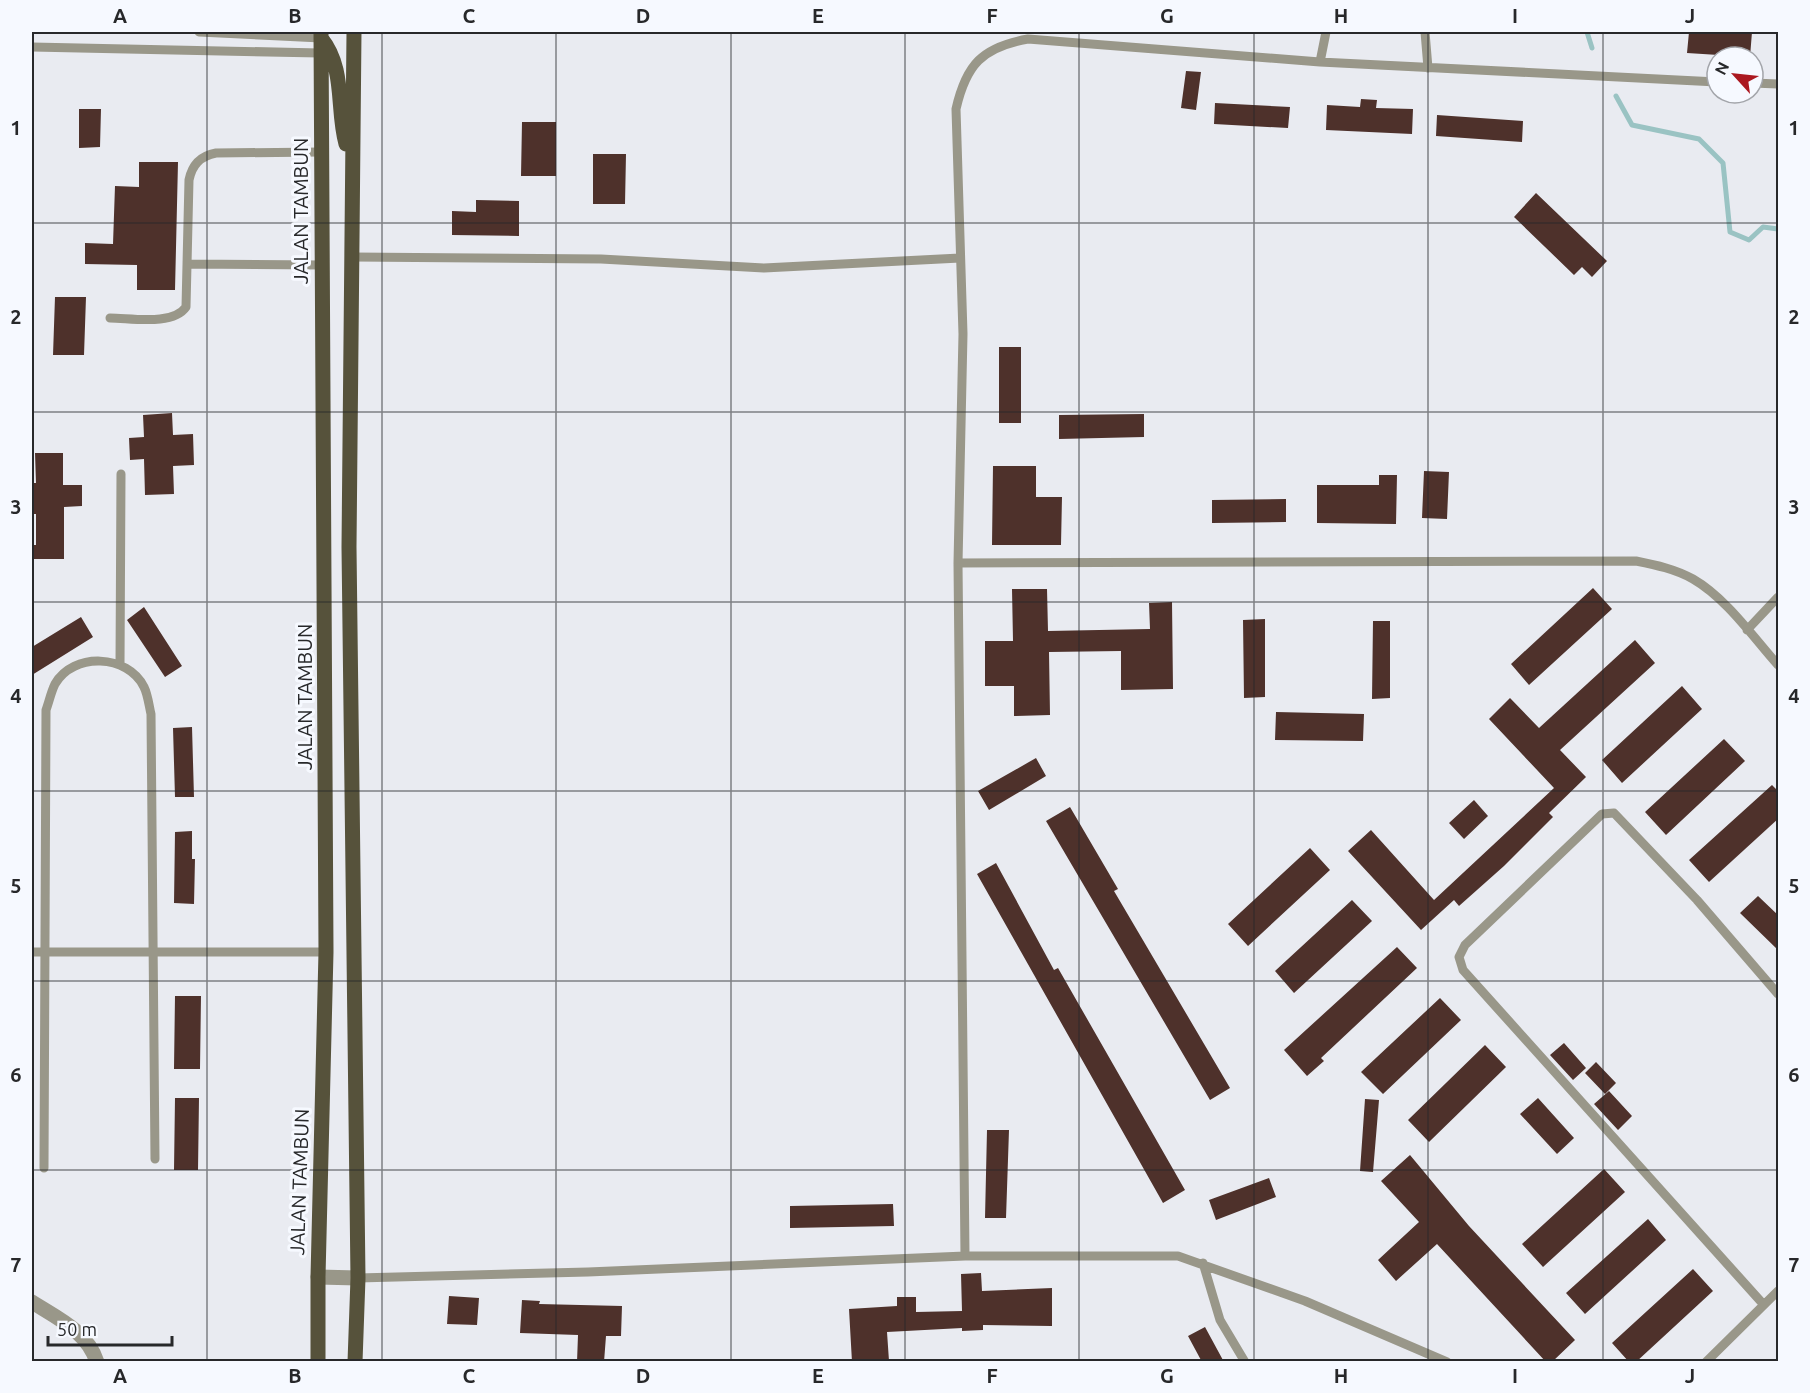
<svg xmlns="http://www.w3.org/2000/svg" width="1810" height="1393" font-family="Ubuntu,sans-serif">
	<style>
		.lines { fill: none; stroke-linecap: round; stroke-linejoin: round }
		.stream { stroke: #9ac3c3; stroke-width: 5 }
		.building { fill: #4e312b }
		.lane { stroke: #999789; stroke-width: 9 }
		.street { stroke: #999789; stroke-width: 15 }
		.primary { stroke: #56523b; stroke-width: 15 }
		.grid { fill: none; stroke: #27282a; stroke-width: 1.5; stroke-opacity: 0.55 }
		.labels { text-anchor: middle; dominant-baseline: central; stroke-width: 6; stroke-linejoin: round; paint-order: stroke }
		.street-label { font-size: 20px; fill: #27282a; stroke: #f6f9ff }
		.neatline { fill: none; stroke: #27282a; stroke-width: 2 }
		.grid-label { font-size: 20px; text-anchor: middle; font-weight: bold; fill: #27282a }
	</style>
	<rect width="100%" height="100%" fill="#e9ebf1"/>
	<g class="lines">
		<path class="stream" d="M1587,32L1592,48
			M1616,96L1632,125L1699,139L1723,163L1730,232L1749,240L1763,227L1778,229"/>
	</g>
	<path class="building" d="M1689,32H1752L1750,57L1687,53Z
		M1186,71L1201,72L1196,110L1181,108Z
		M1361,99L1377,100L1376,108L1413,109L1412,134L1326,130L1327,105L1360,107Z
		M1215,103L1290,107L1288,128L1214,124Z
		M79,109H101L100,147L79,148Z
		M1437,115L1523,121L1522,142L1436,136Z
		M522,122H556V176H521Z
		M593,154H626L625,204H593Z
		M139,162H178L175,290H137V265L85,264V243L113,244L115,186L139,187Z
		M1536,193L1607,261L1592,277L1582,267L1574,275L1514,217Z
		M476,200L519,201V236L452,235V211L476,212Z
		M55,297H86L84,355H53Z
		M999,347H1021V423H999Z
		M172,413L173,435L193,434L194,465L173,466L174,494L145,495L144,459L130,460L129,438L144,437L143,415Z
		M1144,414V437L1059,439V415Z
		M35,453H63V485H82V506L64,507V559H32V545H36V514H32V483H36Z
		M993,466H1036V497H1062L1061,545H992Z
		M1424,471L1449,472L1447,519L1422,518Z
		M1379,475H1397L1396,524L1317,523V485H1379Z
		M1286,499V522L1212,523V500Z
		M1593,588L1612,609L1529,685L1511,664Z
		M1012,589H1047L1048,631L1150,629L1149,603L1172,602L1173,689L1121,690V651L1049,652L1050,715L1014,716V686H985V641H1013Z
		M144,607L182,666L165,677L127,620Z
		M81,617L93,637L32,675V647Z
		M1265,619V697L1244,698L1243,620Z
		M1373,621H1390V698L1372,699Z
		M1635,640L1655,663L1560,750L1586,777L1549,813L1553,817L1504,866L1459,906L1454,900L1421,930L1348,851L1371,830L1434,900L1554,788L1489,719L1510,698L1539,728Z
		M1682,686L1702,709L1622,783L1602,760Z
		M1276,712L1364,714L1363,741L1275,740Z
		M192,727L194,797H175L173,728Z
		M1724,739L1745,761L1666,835L1645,812Z
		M1036,758L1046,776L989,810L978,791Z
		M1772,785L1779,792V818L1709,882L1689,860Z
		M1474,800L1488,816L1464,839L1449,823Z
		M1070,807L1118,889L1114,891L1230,1088L1210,1100L1046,821Z
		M192,831V859H195L194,904L174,903L175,832Z
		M1310,848L1330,870L1248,946L1228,924Z
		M996,863L1054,970L1058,968L1185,1190L1163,1203L977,874Z
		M1758,896L1779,916V951L1740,913Z
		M1352,900L1372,921L1294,993L1275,971Z
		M1397,947L1417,968L1321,1058L1324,1061L1307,1076L1284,1050Z
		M175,996H201L200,1069H174Z
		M1440,998L1461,1020L1383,1094L1361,1072Z
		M1564,1043L1586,1068L1573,1080L1550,1055Z
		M1485,1045L1506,1067L1429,1142L1408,1120Z
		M1596,1062L1616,1083L1605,1094L1585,1073Z
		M1609,1091L1632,1116L1618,1130L1594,1104Z
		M175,1098H199L198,1170H174Z
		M1538,1098L1574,1138L1557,1154L1520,1114Z
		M1365,1099L1379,1100L1373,1172L1360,1171Z
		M987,1130H1009L1006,1218H985Z
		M1410,1155L1469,1226L1575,1340L1552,1362H1546L1437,1244L1396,1281L1378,1260L1419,1222L1381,1181Z
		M1604,1169L1625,1192L1543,1267L1522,1244Z
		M1269,1178L1276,1197L1216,1220L1209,1200Z
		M893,1204L894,1226L790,1228V1206Z
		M1648,1219L1666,1240L1585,1314L1566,1293Z
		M1693,1269L1713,1291L1636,1362H1629L1612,1343Z
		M981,1273L982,1291L1052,1288V1326L983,1325V1330L962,1331V1328L887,1332L889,1361L852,1362L849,1309L897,1306V1297H916V1312L962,1311L961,1274Z
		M449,1296L479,1298L477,1325L447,1324Z
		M522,1300L540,1301L539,1304L622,1306L621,1336H606L604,1362H577L578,1335L520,1333Z
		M1205,1327L1224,1362H1202L1188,1336Z"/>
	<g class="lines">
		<path class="lane" d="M199,32L321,38
			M1425,32L1428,68
			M32,47L320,53
			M1320,62L1326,32
			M1753,83L1778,84
			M353,257L601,259L764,268L960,258
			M187,264L322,265
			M110,318C131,318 173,326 186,307L189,180C192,165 200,156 216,153L321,152
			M958,563L1636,561C1656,565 1675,569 1693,579C1726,598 1753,637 1778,665
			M1747,630L1778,597
			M120,665L121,474
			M32,952H326
			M44,1168L46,710C49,702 51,692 55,684C73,652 128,654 144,687C148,695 149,706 151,714L155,1159
			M965,1256L958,563L963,334L956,109C966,65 982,47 1028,39L1320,62L1717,82
			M1203,1263L1220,1320L1245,1362
			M358,1278L588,1272L965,1256H1178L1305,1301L1447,1362
			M1764,1305L1463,970L1459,957L1465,945L1602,814L1614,813L1697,900L1778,994
			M1706,1362L1778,1291"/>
		<path class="street" d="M318,1277L358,1278
			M32,1302C57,1318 87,1331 97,1362"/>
		<path class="primary" d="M354,32L349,547L358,1278L355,1362
			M321,38C346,69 336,108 346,144
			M318,1362V1277L326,952L321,32"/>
	</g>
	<path class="grid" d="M207,32V1362M382,32V1362M556,32V1362M731,32V1362M905,32V1362M1079,32V1362M1254,32V1362M1428,32V1362M1603,32V1362M32,223H1778M32,412H1778M32,602H1778M32,791H1778M32,981H1778M32,1170H1778"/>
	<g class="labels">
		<g class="street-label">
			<text transform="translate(300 211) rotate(-90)">JALAN TAMBUN</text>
			<text transform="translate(304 697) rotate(-90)">JALAN TAMBUN</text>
			<text transform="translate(299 1182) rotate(-88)">JALAN TAMBUN</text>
		</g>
	</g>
	<rect width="1810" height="1393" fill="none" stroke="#f6f9ff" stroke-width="66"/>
	<g transform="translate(1735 75) rotate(297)"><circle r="28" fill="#f6f9ff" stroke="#a3a5aa" stroke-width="1.5"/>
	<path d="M0-4.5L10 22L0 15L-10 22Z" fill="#ab1820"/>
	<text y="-9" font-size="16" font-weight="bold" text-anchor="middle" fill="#27282a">N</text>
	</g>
	<path d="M48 1336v9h124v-9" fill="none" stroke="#27282a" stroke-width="3"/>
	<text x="57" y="1336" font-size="18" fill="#27282a" stroke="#f6f9ff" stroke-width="4.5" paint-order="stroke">50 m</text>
	<rect x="33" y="33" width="1744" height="1327" class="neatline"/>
	<g class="grid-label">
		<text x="120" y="23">A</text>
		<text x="295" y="23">B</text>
		<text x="469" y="23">C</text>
		<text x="643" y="23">D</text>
		<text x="818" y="23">E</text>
		<text x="992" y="23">F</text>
		<text x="1167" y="23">G</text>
		<text x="1341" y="23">H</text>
		<text x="1515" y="23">I</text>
		<text x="1690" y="23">J</text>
		<text x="16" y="135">1</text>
		<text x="1794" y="135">1</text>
		<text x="16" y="324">2</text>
		<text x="1794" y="324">2</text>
		<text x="16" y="514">3</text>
		<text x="1794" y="514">3</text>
		<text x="16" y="703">4</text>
		<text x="1794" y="703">4</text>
		<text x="16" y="893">5</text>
		<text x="1794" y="893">5</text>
		<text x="16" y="1082">6</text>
		<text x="1794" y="1082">6</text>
		<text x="16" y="1272">7</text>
		<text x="1794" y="1272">7</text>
		<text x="120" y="1383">A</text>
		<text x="295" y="1383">B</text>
		<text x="469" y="1383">C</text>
		<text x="643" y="1383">D</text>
		<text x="818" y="1383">E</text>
		<text x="992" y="1383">F</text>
		<text x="1167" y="1383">G</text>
		<text x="1341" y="1383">H</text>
		<text x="1515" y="1383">I</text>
		<text x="1690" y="1383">J</text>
	</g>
</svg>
